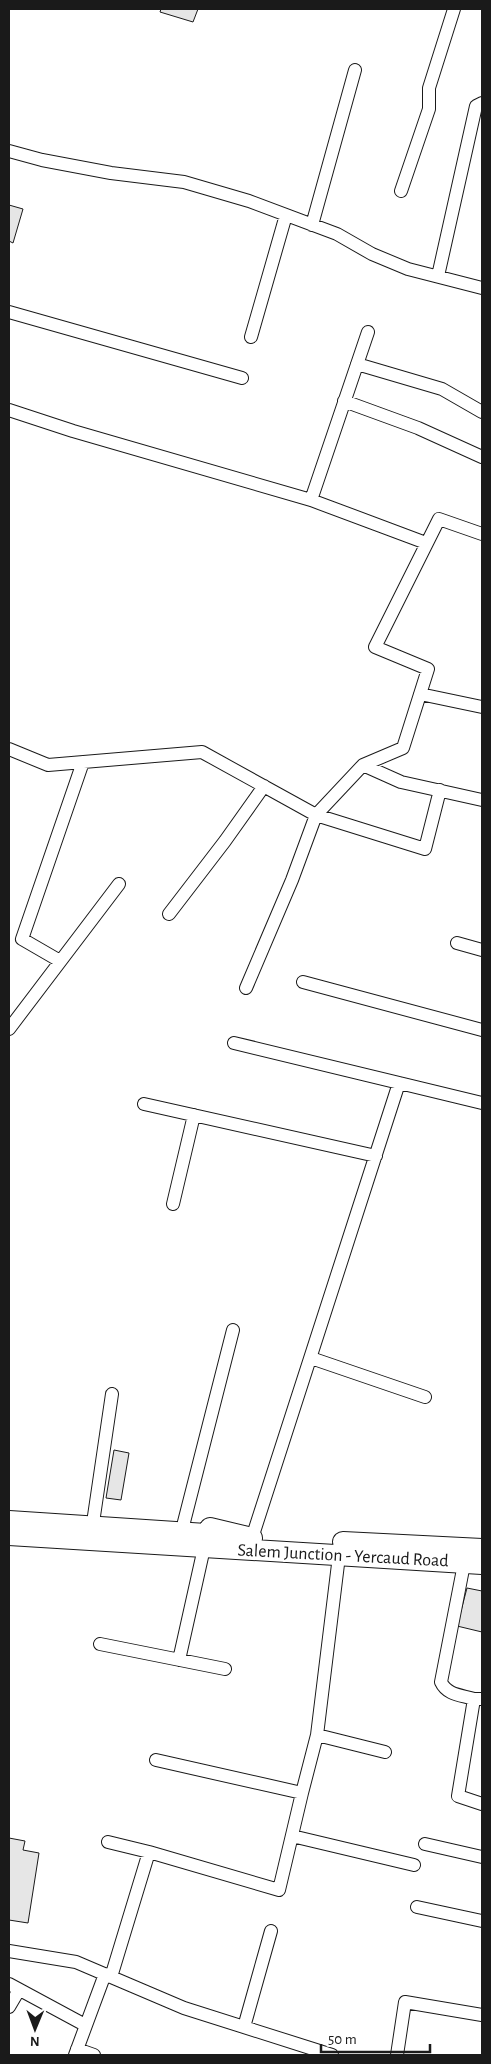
<svg xmlns="http://www.w3.org/2000/svg" width="491" height="2064" font-family="'Alegreya Sans',sans-serif">
	<style>
		.building { fill: #e6e6e6; stroke: #1a1a1a }
		.lines { fill: none; stroke-linecap: round; stroke-linejoin: round }
		.street-casing { stroke: #1a1a1a; stroke-width: 14 }
		.primary-casing { stroke: #1a1a1a; stroke-width: 22 }
		.street { stroke: #fff; stroke-width: 12 }
		.primary { stroke: #fff; stroke-width: 20 }
		.labels { text-anchor: middle; dominant-baseline: central; stroke-width: 4; stroke-linejoin: round; paint-order: stroke }
		.street-label { font-size: 18px; fill: #1a1a1a; stroke: #fff }
	</style>
	<rect width="100%" height="100%" fill="#fff"/>
	<path class="building" d="M161,9H198L193,22L160,12Z
		M9,205L23,209L13,243L9,241Z
		M114,1450L129,1453L121,1500L106,1498Z
		M467,1588L482,1591V1632L457,1626Z
		M9,1838L25,1841L23,1850L39,1853L28,1923L9,1920Z"/>
	<g class="lines">
		<defs>
			<path id="street" d="M9,151L42,160L111,173L184,182L249,201L337,234L372,254L408,269L482,288
				M401,191L429,109V88L454,9
				M312,225L355,70
				M438,276L476,106L482,103
				M9,312L242,378
				M251,337L286,215
				M357,364L442,389L482,412
				M344,401L418,428L482,457
				M9,410L73,431L311,500L426,543
				M311,500L368,332
				M420,694L482,707
				M9,749L48,765L202,752L316,815L363,765L403,748L428,669L375,647L439,519L482,534
				M363,765L401,782L482,800
				M169,914L225,841L264,786
				M457,943L482,950
				M60,961L22,939L83,762
				M303,982L482,1030
				M246,988L292,880L316,815L425,849L440,790
				M9,1029L119,884
				M234,1043L482,1103
				M144,1104L376,1156
				M173,1204L194,1115
				M311,1358L425,1397
				M94,1516L112,1394
				M184,1522L233,1330
				M252,1538L399,1083
				M464,1564L441,1682C447,1695 461,1695 474,1699
				M100,1644L225,1669
				M179,1660L204,1548
				M482,1699H474L458,1796L482,1804
				M317,1735L385,1752
				M156,1760L302,1793L317,1735L339,1556
				M292,1836L414,1865
				M108,1842L149,1852L279,1890L302,1793
				M425,1844L482,1857
				M417,1907L482,1921
				M9,1951L76,1962L184,2008L332,2055
				M111,1977L149,1852
				M9,1984L85,2025
				M9,2007L19,1990
				M244,2027L271,1931
				M77,2049L94,2055
				M75,2055L105,1974
				M397,2055L405,2002L482,2015"/>
			<path id="primary" d="M9,1521L221,1535
				M210,1528L252,1538
				M9,1535L482,1564
				M343,1542L482,1549"/>
		</defs>
		<use href="#street" class="street-casing"/>
		<use href="#primary" class="primary-casing"/>
		<use href="#street" class="street"/>
		<use href="#primary" class="primary"/>
	</g>
	<g class="labels">
		<g class="street-label">
			<text transform="translate(343 1556) rotate(3)">Salem Junction - Yercaud Road</text>
		</g>
	</g>
	<rect width="491" height="2064" fill="none" stroke="#1a1a1a" stroke-width="20"/>
	<g transform="translate(35 2029) rotate(181)" stroke="#ffffff" stroke-width="4" paint-order="stroke">
	<path d="M0-4L9 19L0 12L-9 19Z" fill="#1a1a1a"/>
	<text y="-8" font-size="14" font-weight="bold" text-anchor="middle" fill="#1a1a1a">N</text>
	</g>
	<path d="M321 2044v8h109v-8" fill="none" stroke="#1a1a1a" stroke-width="2.5"/>
	<text x="328" y="2044" font-size="15" fill="#1a1a1a" stroke="#ffffff" stroke-width="4" paint-order="stroke">50 m</text>
</svg>
